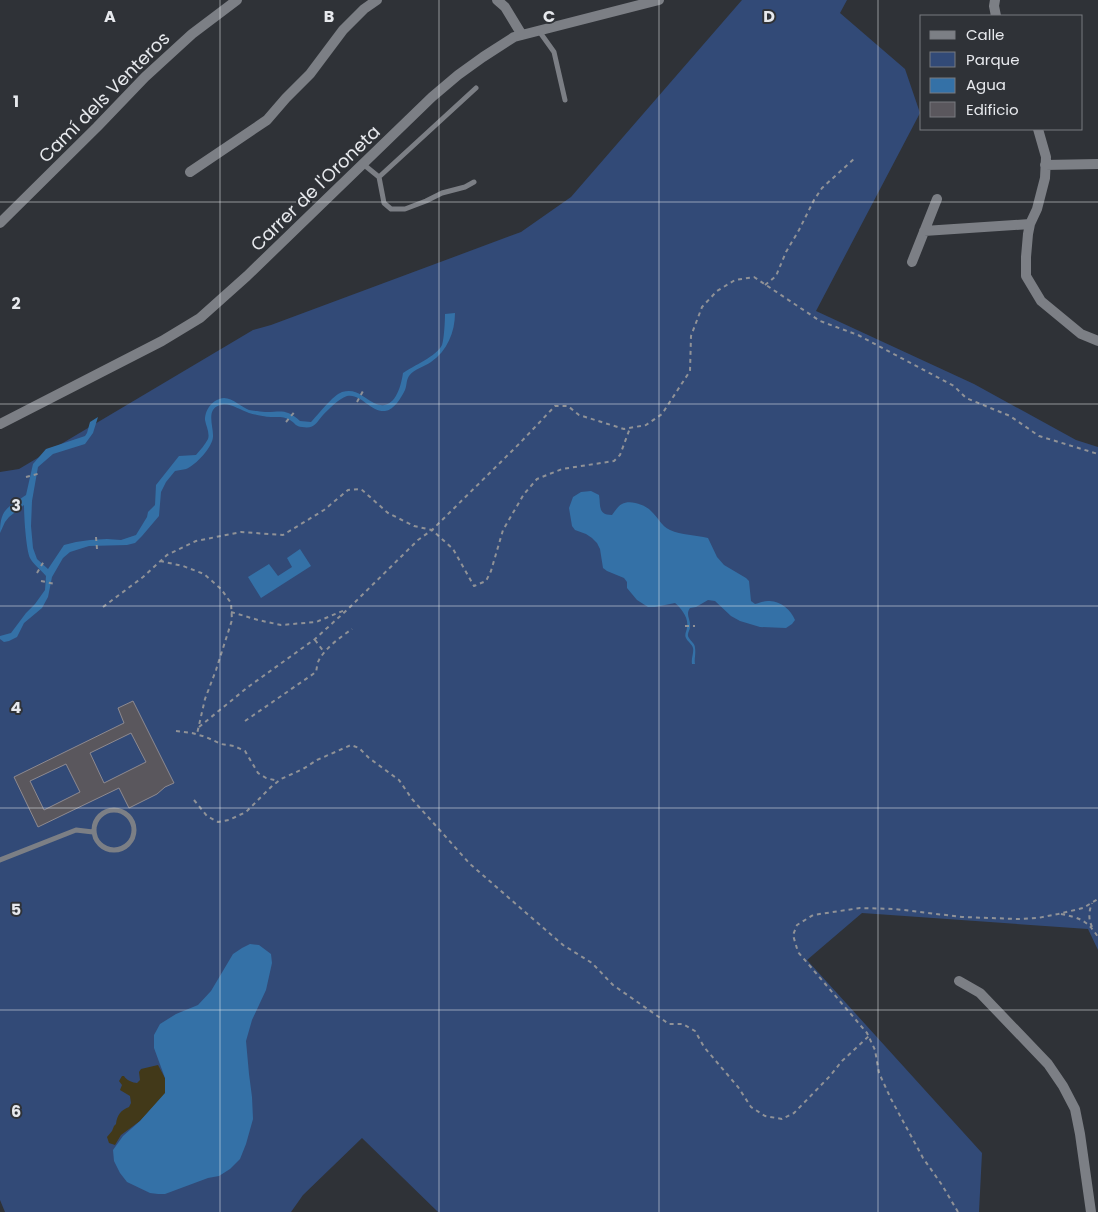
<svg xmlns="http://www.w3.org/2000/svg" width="1098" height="1212" font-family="Poppins,sans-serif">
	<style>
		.green { fill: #324a77 }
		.sand { fill: #423919 }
		.water { fill: #3471a7 }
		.building { fill: #5a575d; stroke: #8e8a90; fill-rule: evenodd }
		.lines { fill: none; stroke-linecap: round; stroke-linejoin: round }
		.path { stroke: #909297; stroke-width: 2; stroke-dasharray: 4 4; stroke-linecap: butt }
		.lane { stroke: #7c7f85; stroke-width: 5 }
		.street { stroke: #7c7f85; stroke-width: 10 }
		.grid { fill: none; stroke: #e7e9ed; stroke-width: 1; stroke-opacity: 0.55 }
		.labels { text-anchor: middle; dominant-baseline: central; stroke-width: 4; stroke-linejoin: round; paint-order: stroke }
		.street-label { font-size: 18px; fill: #e7e9ed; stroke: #2f3237 }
		.grid-label { font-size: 16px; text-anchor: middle; font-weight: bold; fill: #e7e9ed; stroke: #2f3237; stroke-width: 4; stroke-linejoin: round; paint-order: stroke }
	</style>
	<rect width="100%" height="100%" fill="#2f3237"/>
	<path class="green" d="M742,0H847L840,13L905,69L920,113L816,311L974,384L1076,440L1098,447V950L1088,929L862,913L807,960L982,1153L979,1212H438L362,1138L303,1195L291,1212H5L0,1200V472L19,469L253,330L271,325L521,232L571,197Z"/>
	<path class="sand" d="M158,1065L165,1078V1094L140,1121L121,1135L115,1145L109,1143L107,1137L112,1131L114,1126L116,1124C117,1115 121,1110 129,1107L131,1103L130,1096L120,1090L122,1085L119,1081L122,1076H124C126,1080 133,1083 137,1083L140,1080L139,1072L141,1069Z"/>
	<path class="water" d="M455,313C455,332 447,351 431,362C424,367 414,369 409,376C406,381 407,385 405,390C401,398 394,410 385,411C370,412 361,393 347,396C338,399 329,409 323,415C316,423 315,429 302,427C296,427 295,423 290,420C284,416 277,417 271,417C264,417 256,415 249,413C240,410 229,402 220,405C206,409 213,425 213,435C214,446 196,465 186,469C183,470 178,470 175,471L166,482L161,492L159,516L142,536L135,543L127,545L89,546L70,552L63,558L52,577L48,597L42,608L24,623L17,637L9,641L4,642L0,639V636L11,633L26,613L35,604L45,590L46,576C41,570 33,564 30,558C26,549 24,516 24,505L9,517L5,522L0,533C0,508 8,508 26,495L33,464L46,449L85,436L87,433L90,422L98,417L93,433L85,444L53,454L38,467L32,501L31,526L33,548L37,559L48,569L64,545L76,542L90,540L107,539L121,540L136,535L147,517L148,512L155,505L156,485L179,456L196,455C200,450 205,445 208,439C210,433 206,426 205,420C205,409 213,399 224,398C233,398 241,407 249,410C251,410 254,411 257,411C277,415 283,405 300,421L311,422C319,414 332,396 342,392C357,388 362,397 374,403C394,413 401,387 403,373C413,366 437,356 442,345C444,339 445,321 445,314Z
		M591,491L599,495C601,505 597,515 612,515C615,511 618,506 622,504C630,499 646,505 651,511C658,517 661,526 670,530C681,535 696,535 708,538L717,557L724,565L746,578L749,581L751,601L755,604C759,603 764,601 768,601C780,600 791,610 795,620L792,624L786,628L760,627L740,621L731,616L715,601L708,600L696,607L690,608C685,615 691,619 690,627C690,631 686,634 689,638C691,642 695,643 695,648C696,654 694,659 695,664H692C691,658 694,653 693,648C692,644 688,642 686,638C684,634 687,631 687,627C689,618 681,608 675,603L655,607H648L637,600L627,588V582L624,578L607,571L603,568L600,549L597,543L592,538L586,534L575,530L572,526L569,508L573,497L581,492Z
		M300,549L311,566L261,598L248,577L269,564L278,576L292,567L287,558Z
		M250,944L259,945L271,954L272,963L266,990L252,1020L246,1041L249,1074L252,1097L253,1119L246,1144L240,1159L230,1169L219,1176L208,1178L165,1194H158L150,1193L127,1182L120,1173L114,1161L113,1150L123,1136L140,1121L165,1093V1078L154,1048V1035L160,1024L176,1014L198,1005L211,991L233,954L242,948Z"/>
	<path class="building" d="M133,701L174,783L165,787L157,794L129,808L119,788L38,827L14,777L124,723L118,708ZM131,733L146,762L104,783L90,753ZM66,764L80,792L44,810L30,781Z"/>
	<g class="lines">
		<path class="path" d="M765,285L776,276L786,252L799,230L814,200L822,188L855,158
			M357,402L363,391
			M286,422L296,410
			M26,477L41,473
			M96,537L97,549
			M160,561L183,566L204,574L221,589L231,603L232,620L216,670L205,699L197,734
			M37,573L44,561
			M41,581L55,584
			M103,607L143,577L167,555L196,541L241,532L283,535L324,510L348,490L361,489L388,513L414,526L432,530L453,549L474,586L486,581L491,571L503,530L524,494L537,479L562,469L614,461L620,455L630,428
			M231,612L258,620L281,625L316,622L345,610
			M685,626H695
			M315,640L324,652
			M245,721L316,672C317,668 317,663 319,660C326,647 341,637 352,629
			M199,727L248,687L315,639L348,609L418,540L432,530L519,444L555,406H568L579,415L624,429L646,425L662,414L690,371L691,336L702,307L717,291L735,280L754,277L820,321L858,335L954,386L966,398L1010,416L1039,436L1098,454
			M176,731L192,733L206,737L221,744L234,746L245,751L258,773L266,778L278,781
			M194,800L207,816L218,822L229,820L246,812L271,787L281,779L303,769L317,760L351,745L359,748L369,758L399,780L412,799L470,864L563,945L592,963L613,985L669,1024H683L695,1031L704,1047L738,1087L751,1107L765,1116L782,1119L794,1113L830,1076L842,1061L869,1036
			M1061,914C1080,918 1087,920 1098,937
			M1092,927C1088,918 1089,911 1092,903
			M958,1212L942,1185L923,1158L891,1099L879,1073L875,1050L867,1033L798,952L793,935L797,925L813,915L860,908L895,909L962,917L1018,919L1038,918L1058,914L1083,908L1098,899"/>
		<path class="lane" d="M539,31L554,52L565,100
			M363,164L379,177L384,203L391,209H405L426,201L442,193L465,187L474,182
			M379,177L476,88
			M94 830a20 20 0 1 1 40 0a20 20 0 1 1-40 0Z
			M0,860L76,830L93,832"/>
		<path class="street" d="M497,0L505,7L522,35
			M995,0L994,6L996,16
			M1038,129L1046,157L1045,178L1037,209L1030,224L1028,234L1026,257V276L1041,301L1081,334L1098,341
			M1045,165L1098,164
			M190,172L267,120L286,98L310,74L343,30L364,9L377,0
			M0,223L97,127L145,77L192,34L237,0
			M924,231L1030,224
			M912,262L937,199
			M0,424L162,341L200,318L247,276L432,97L458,75L483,57L514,37L659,0
			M959,981L980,993L1048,1064L1063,1086L1075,1109L1080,1134L1091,1212"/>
	</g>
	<path class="grid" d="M220,0V1212M439,0V1212M659,0V1212M878,0V1212M0,202H1098M0,404H1098M0,606H1098M0,808H1098M0,1010H1098"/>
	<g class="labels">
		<g class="street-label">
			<text transform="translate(104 97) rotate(-45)">Camí dels Venteros</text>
			<text transform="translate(315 188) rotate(-44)">Carrer de l'Oroneta</text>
		</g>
	</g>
	<g class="grid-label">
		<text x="110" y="22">A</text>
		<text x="329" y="22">B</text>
		<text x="549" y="22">C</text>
		<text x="769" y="22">D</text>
		<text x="16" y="107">1</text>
		<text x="16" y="309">2</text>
		<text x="16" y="511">3</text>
		<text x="16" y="713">4</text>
		<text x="16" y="915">5</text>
		<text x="16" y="1117">6</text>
	</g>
	<rect x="920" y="15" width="162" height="115" fill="#2f3237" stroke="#797b80"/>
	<rect x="930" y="31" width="25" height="8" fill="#7c7f85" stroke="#797b80"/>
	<text x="966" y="40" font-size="15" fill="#e7e9ed">Calle</text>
	<rect x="930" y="52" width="25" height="15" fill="#324a77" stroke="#797b80"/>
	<text x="966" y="65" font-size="15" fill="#e7e9ed">Parque</text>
	<rect x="930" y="78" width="25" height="15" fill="#3471a7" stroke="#797b80"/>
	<text x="966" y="90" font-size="15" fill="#e7e9ed">Agua</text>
	<rect x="930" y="102" width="25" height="15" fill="#5a575d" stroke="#797b80"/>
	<text x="966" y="115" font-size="15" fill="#e7e9ed">Edificio</text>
</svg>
